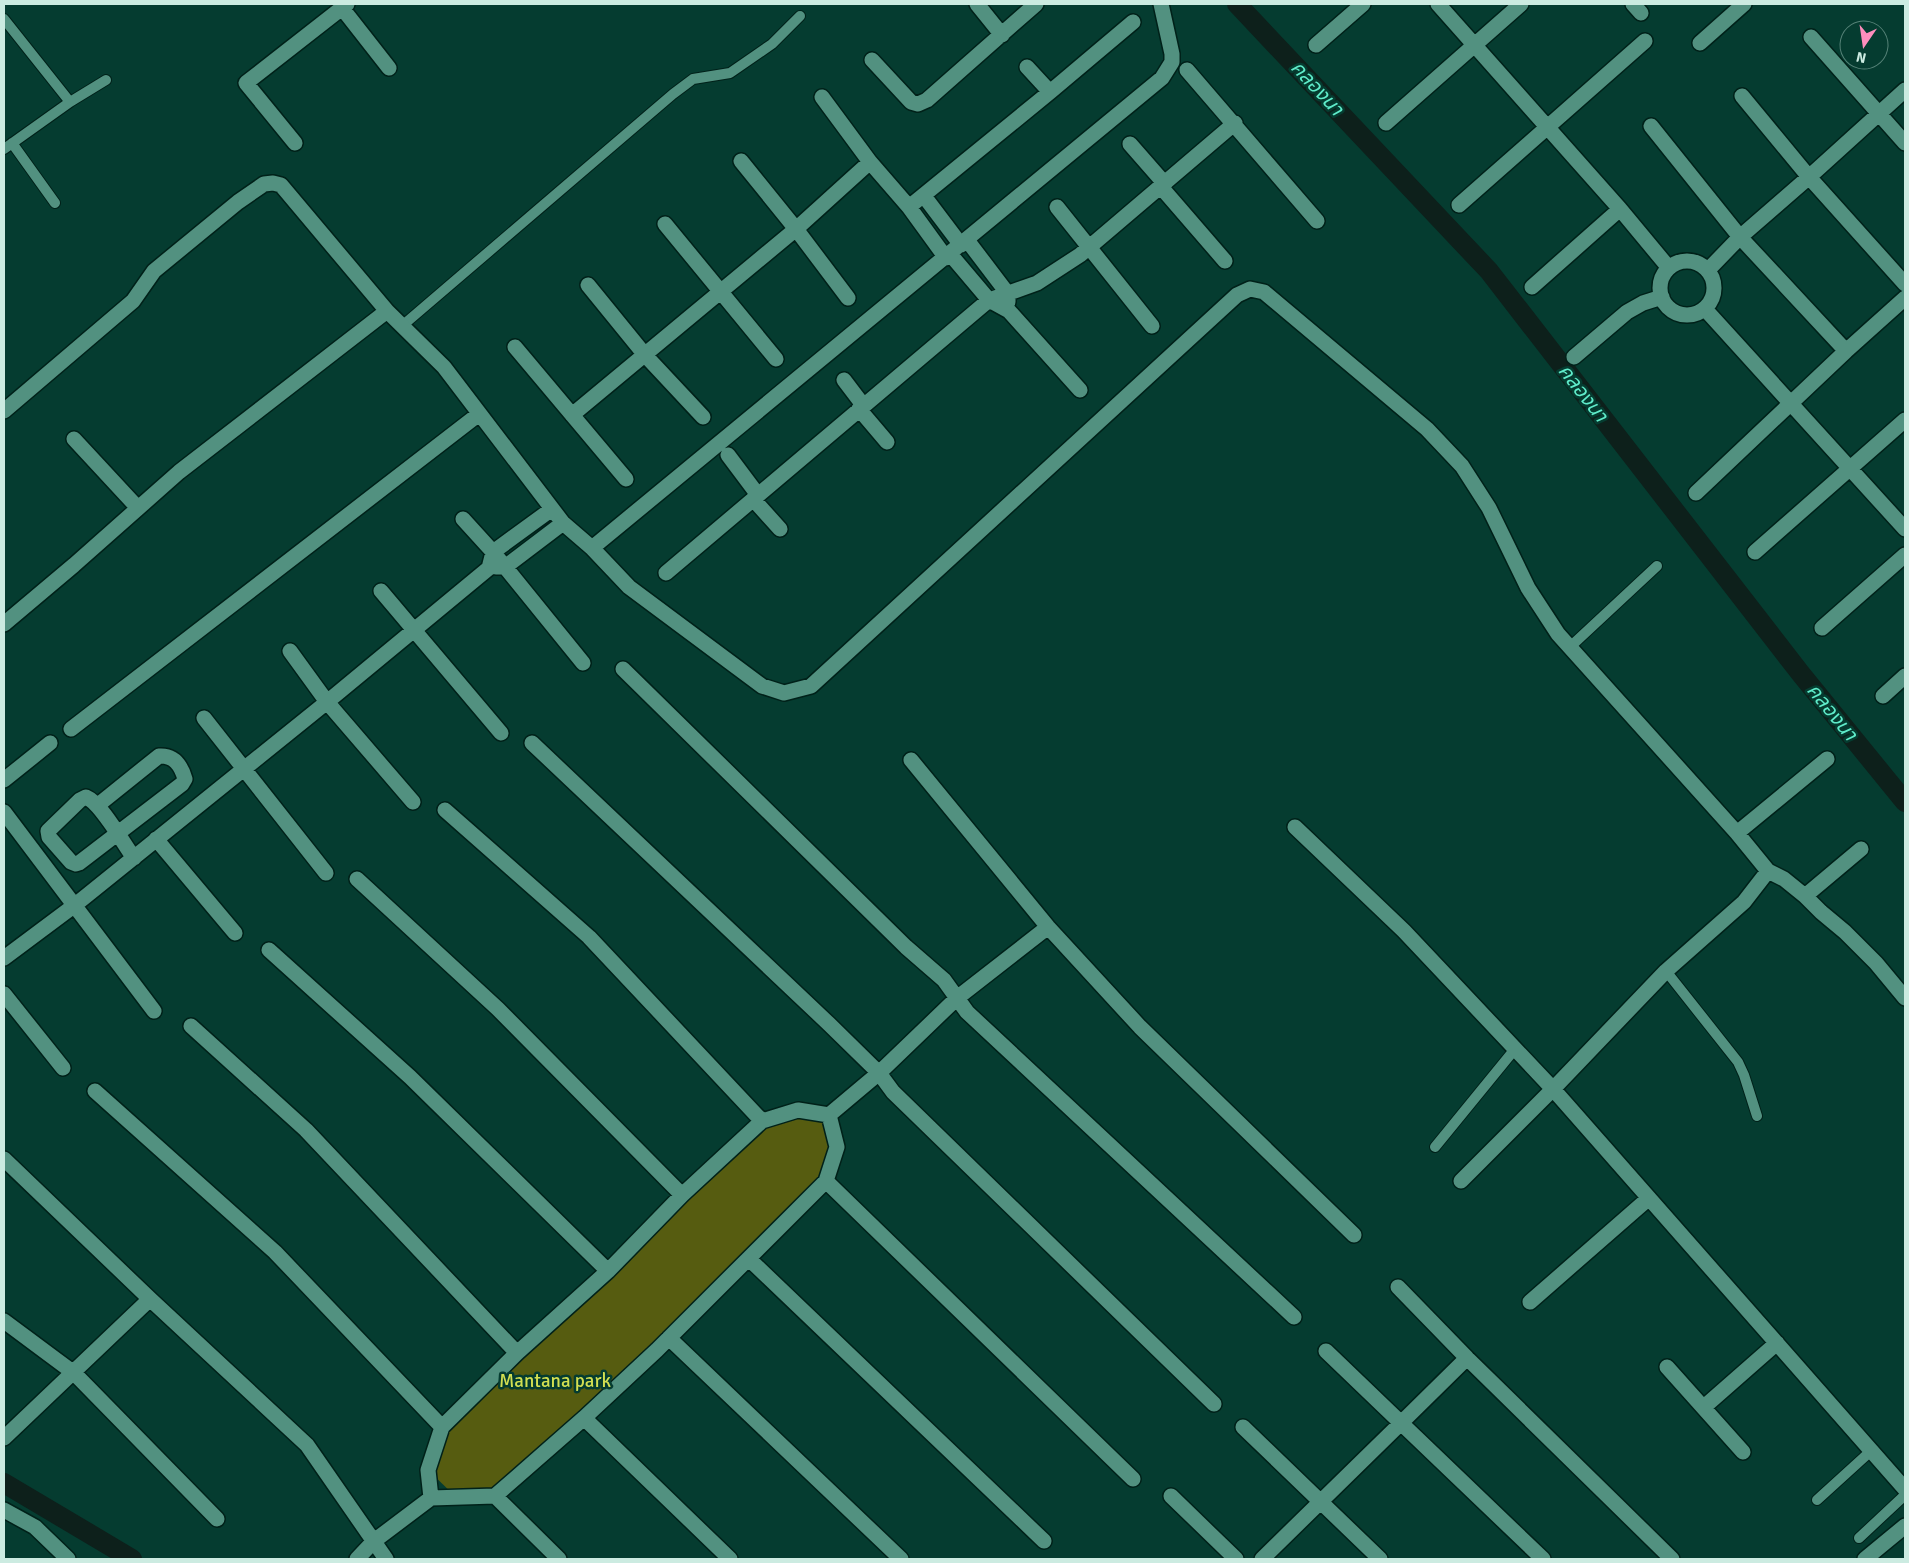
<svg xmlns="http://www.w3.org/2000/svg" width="1909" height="1563" font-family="Signika,'Noto Sans Thai',sans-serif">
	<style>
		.green { fill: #565c10 }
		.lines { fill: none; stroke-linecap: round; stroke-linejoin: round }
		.canal { stroke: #0d201b; stroke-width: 20 }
		.lane-casing { stroke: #002119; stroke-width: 12 }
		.street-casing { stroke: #002119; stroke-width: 18 }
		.lane { stroke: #529180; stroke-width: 10 }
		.street { stroke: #529180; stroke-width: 15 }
		.labels { text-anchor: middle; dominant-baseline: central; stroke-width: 5; stroke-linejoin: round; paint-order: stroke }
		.park-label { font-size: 19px; fill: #d2df51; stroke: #053c30 }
		.water-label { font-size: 20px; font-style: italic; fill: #5febc9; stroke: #053c30 }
	</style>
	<rect width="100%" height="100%" fill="#053c30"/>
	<path class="green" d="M798,1110L830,1124L826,1181L495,1496L457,1498L428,1470L442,1427L766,1124Z"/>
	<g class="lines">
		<path class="canal" d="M1237,4L1489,271L1801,674L1905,802
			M4,1483L132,1559"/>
		<defs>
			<path id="lane" d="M4,19L70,102
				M12,143L55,203
				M4,149L70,102L106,80
				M402,326L673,94L693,79L730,73L772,44L800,16
				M1570,647L1657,566
				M1666,971L1738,1062L1744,1075L1757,1116
				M1435,1147L1515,1049
				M1817,1500L1872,1450
				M1859,1538L1905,1495"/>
			<path id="street" d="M977,4L1002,35
				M1438,4L1620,209L1669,268
				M1633,4L1641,13
				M342,8L389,68
				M1811,37L1905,143
				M1700,43L1744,4
				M1316,45L1363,4
				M872,60L911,102L918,104L927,100L1036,4
				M1027,67L1050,92
				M1187,70L1317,221
				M1742,96L1809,177L1905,284
				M822,97L870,162
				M1386,123L1521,4
				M1651,126L1740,237L1846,351
				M295,143L246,83L347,4
				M1130,144L1165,184
				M741,161L796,229L848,298
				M1161,187L1225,261
				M924,196L961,245
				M1459,205L1645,41
				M909,207L946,258
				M1057,207L1152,326
				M665,224L776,359
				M967,240L1008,294V302
				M950,254L989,300L1009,311L1080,390
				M1660 288a27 27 0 1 1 54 0a27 27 0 1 1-54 0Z
				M1708,270L1740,237L1809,177L1905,90
				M588,285L645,355L703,417
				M1532,287L1620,209
				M1705,309L1905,529
				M515,347L626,479
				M1574,357L1627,312L1643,303L1662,297
				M844,380L863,405
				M859,409L887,442
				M4,411L133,301L154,271L238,202L264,184L273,183L281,185L387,311L444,367L563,523L592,548L629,587L762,686L784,693L811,686L1237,295L1250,289L1264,292L1427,429L1462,466L1489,508L1528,588L1558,634L1737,833L1768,871L1784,879L1805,896L1821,912L1845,932L1876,963L1905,998
				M572,415L796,229L870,162L909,207L1050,92L1133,22
				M74,439L138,508
				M728,455L758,495
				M1696,493L1846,351L1905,298
				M753,499L780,529
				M463,519L493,552L583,663
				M592,548L1162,78L1172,62V54L1161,4
				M1755,552L1905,420
				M496,567H505L563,523
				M666,573L989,300L1037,283L1080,255L1235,123
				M381,591L501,733
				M4,624L74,565L179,472L387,311
				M1822,628L1905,555
				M290,651L327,702L413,802
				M623,669L906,947L944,980L967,1012L1294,1317
				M1883,696L1905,676
				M204,718L326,873
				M71,729L479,414
				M532,743L829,1024L879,1073L893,1092L1214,1404
				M911,760L1048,927L1140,1027L1354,1235
				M4,780L50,743
				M98,805L159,756C174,755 181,765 185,779L182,784L79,863L76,864L71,862L49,837L48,831L80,800L86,797C101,803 123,843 134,858
				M445,810L589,937L762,1121
				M4,812L154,1011
				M1295,827L1404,931L1553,1089L1461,1181
				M1737,833L1827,759
				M156,839L235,933
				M1768,871L1744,902L1666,971L1553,1089L1905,1489
				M357,879L498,1009L682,1195
				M1805,896L1861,849
				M269,950L410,1077L608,1271
				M4,958L75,905L327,702L489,568L493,552L552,509
				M4,994L63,1068
				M191,1026L306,1130L517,1353
				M95,1091L275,1252L442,1427
				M829,1115L879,1073L957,998L1048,927
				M4,1159L150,1299L307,1445L386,1559
				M826,1181L1133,1479
				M749,1259L1044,1541
				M1398,1287L1467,1358L1672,1559
				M1530,1302L1649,1198
				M4,1321L74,1373L217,1519
				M669,1338L901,1559
				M1326,1351L1401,1423L1467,1358
				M1667,1367L1743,1452
				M1704,1407L1777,1343
				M584,1418L730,1559
				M1243,1427L1380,1559
				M4,1438L150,1299
				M495,1496L559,1559
				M1171,1496L1236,1559
				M431,1498L428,1470L442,1427L517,1353L608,1271L682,1195L762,1121L798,1110L829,1115
				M4,1510L35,1527L68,1559
				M357,1559L374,1541L431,1498L495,1496L584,1418L657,1350L826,1181L837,1147L829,1115
				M1262,1559L1401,1423L1543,1559
				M1865,1559L1905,1526"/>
		</defs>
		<use href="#lane" class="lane-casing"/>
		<use href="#street" class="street-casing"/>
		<use href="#lane" class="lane"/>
		<use href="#street" class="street"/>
	</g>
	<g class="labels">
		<g class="park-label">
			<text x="555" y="1381">Mantana park</text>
		</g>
		<g class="water-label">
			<text transform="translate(1317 88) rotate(47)">คลองนา</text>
			<text transform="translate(1583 393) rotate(52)">คลองนา</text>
			<text transform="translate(1832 712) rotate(51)">คลองนา</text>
		</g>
	</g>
	<rect width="1909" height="1563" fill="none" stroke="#ccebe1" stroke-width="10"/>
	<g transform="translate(1864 45) rotate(193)"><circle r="24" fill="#053c30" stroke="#558277"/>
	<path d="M0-4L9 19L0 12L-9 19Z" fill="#fe8ebd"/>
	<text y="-8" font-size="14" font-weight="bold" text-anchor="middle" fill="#ccebe1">N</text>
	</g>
</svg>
